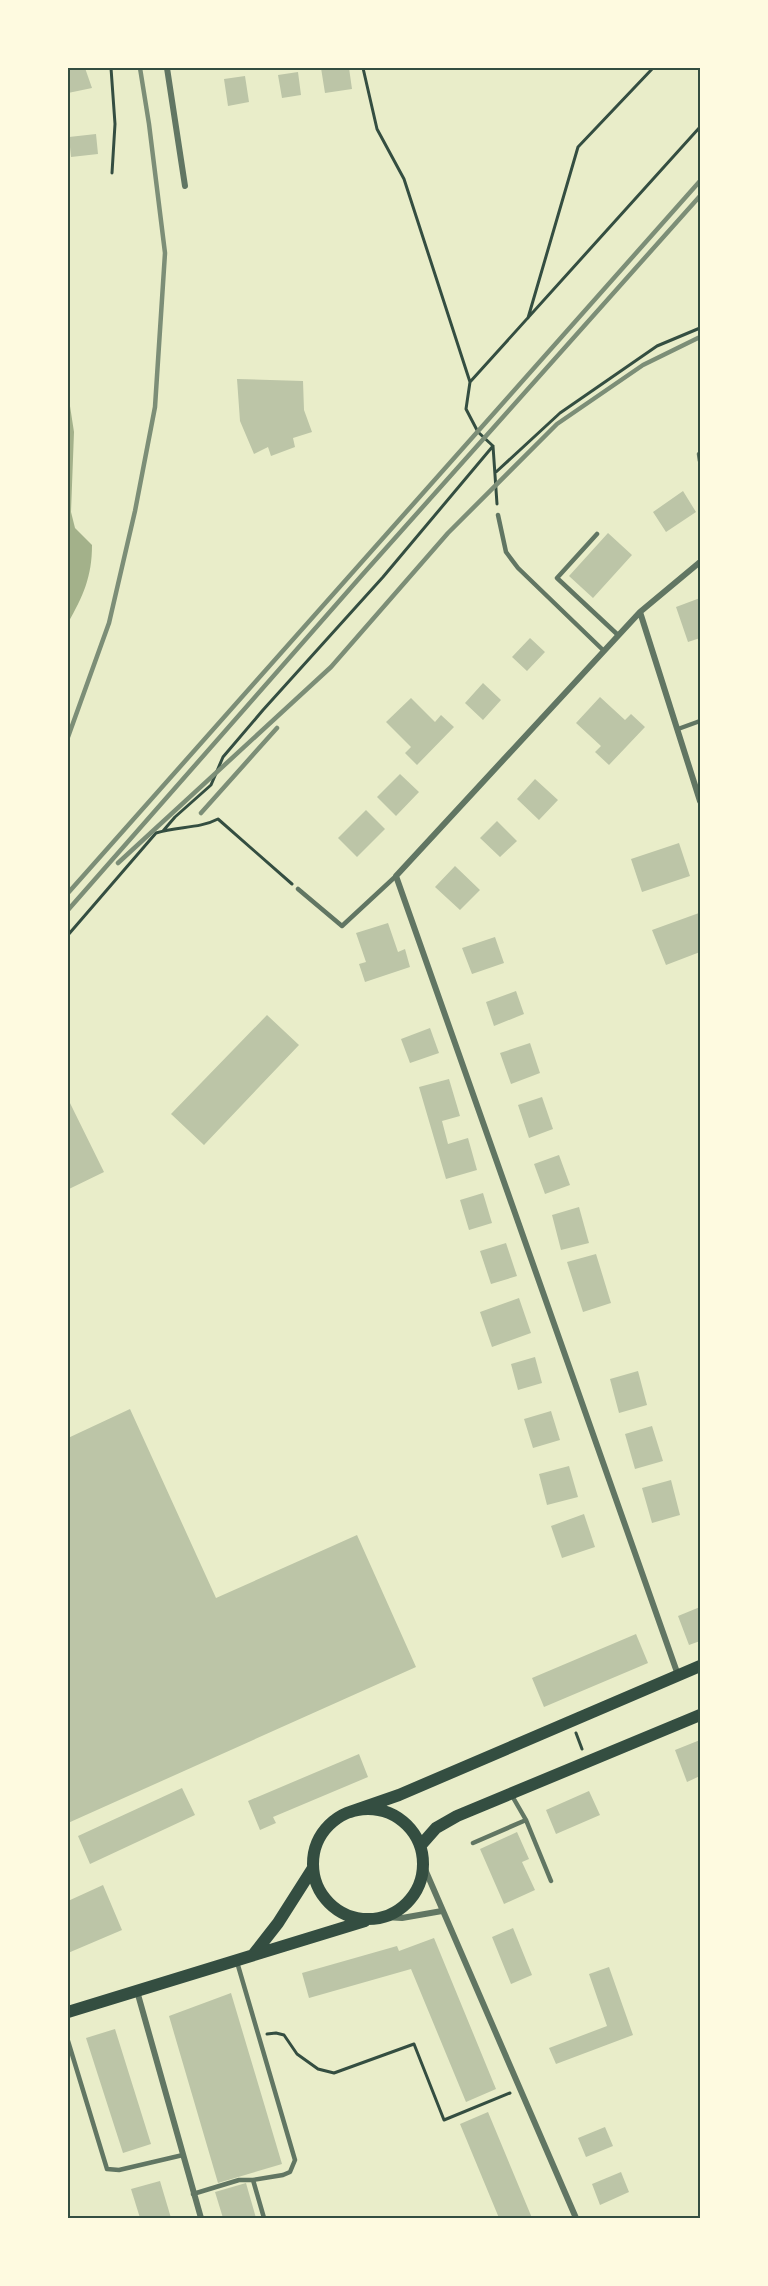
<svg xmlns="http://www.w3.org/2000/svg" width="768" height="2286" font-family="Literata,serif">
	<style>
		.water { fill: #a3b18a }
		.building { fill: #bcc5a7 }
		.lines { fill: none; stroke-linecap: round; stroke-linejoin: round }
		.path { stroke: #344e41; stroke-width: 3 }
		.service { stroke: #617663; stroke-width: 4.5 }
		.minor { stroke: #617663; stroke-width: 6 }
		.secondary { stroke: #344e41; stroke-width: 12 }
		.rail { stroke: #7c8e77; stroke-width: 4.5 }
		.neatline { fill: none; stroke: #344e41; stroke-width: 2 }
	</style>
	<rect width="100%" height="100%" fill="#e9edc9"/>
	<path class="water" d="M68,393L74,432L71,512L75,528L92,545C92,577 83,596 68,623Z"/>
	<path class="building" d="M77,68H85L92,88L68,93V69Z
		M321,68H349L352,89L325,93Z
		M298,72L301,95L282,98L278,75Z
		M245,76L249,102L228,106L224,79Z
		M96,134L98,154L71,157L69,137Z
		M237,379L303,381L304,410L312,432L293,438L295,447L271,456L268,447L254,454L240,421Z
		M683,491L696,512L666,532L653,512Z
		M608,533L632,555L593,598L569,576Z
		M700,598V638L688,642L676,607Z
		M530,638L545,652L527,671L512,657Z
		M483,683L501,700L483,720L465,703Z
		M600,697L625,720L631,714L645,727L609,765L595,752L601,746L576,723Z
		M411,698L435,722L441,715L454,727L417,765L405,753L411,747L386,722Z
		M400,774L419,792L396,816L377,797Z
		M535,779L558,800L539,820L517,799Z
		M366,810L385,829L357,857L338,838Z
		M497,821L517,841L500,857L480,838Z
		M679,843L690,876L642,892L631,859Z
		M455,866L480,890L460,910L435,887Z
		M699,913L700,952L666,965L652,930Z
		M388,923L398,952L405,949L410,967L365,982L359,964L366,962L356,933Z
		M495,937L504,963L472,974L462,948Z
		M516,991L524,1014L494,1026L486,1002Z
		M267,1015L299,1045L204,1145L171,1114Z
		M430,1028L439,1053L410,1063L401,1039Z
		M530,1043L540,1073L511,1084L500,1053Z
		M449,1079L460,1116L442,1121L448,1144L468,1138L477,1170L446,1179L419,1087Z
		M542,1097L553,1129L529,1138L518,1105Z
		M68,1099L104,1172L69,1189L68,1186Z
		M559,1155L570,1185L545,1194L534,1164Z
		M483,1193L492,1223L469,1230L460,1200Z
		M579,1207L589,1243L561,1250L552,1215Z
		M506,1243L517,1276L491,1284L480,1251Z
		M596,1254L611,1303L583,1312L567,1262Z
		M519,1298L531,1333L492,1347L480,1312Z
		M535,1357L542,1383L518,1390L511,1364Z
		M638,1371L647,1405L619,1413L610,1379Z
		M130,1409L216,1598L357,1535L416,1667L68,1823V1438Z
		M551,1411L560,1440L533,1448L524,1419Z
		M652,1426L663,1461L635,1469L625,1434Z
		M569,1466L578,1497L547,1505L539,1474Z
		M671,1480L680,1515L652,1523L642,1488Z
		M584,1514L595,1547L562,1558L551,1526Z
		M700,1607V1641L689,1645L678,1616Z
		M636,1634L648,1663L544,1707L532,1678Z
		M700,1740V1776L687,1782L675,1750Z
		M359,1754L368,1777L273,1817L276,1823L260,1830L248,1801Z
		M182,1788L195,1815L90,1864L78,1836Z
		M589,1791L600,1815L556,1834L546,1810Z
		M517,1832L529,1859L522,1862L535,1890L504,1904L480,1849Z
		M103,1885L122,1930L68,1953V1901Z
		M513,1928L532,1975L511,1984L492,1937Z
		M434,1938L496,2089L466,2102L411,1969L309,1998L302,1973L397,1946L399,1951Z
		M609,1967L633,2035L556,2064L549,2048L607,2026L589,1974Z
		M231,1993L282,2164L218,2183L169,2016Z
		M115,2029L151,2144L123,2153L86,2038Z
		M488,2112L532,2218H499L460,2124Z
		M605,2127L613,2146L586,2157L578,2138Z
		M621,2172L629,2192L600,2205L592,2184Z
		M160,2181L171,2218H140L131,2189Z
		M246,2183L256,2218H223L215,2192Z"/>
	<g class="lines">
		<path class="path" d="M111,68L115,124L112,173
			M363,68L377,129L404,179L470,382L466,409L478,432L493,446L497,504
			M528,318L578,147L653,68
			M470,382L700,127
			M496,472L560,413L657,346L700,328
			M163,831L175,817L211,785L223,757L263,710L383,577L493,446
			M68,935L156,833C177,826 199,829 218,819L292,884
			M576,1733L582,1749
			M267,2034L276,2033L284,2035L297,2054L318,2069L334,2073L414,2044L444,2120L510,2093"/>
		<path class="service" d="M700,453L699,454L700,461
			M498,515L506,552L518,568L604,651
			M597,534L557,578L618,635
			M678,729L700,721
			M298,889L342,926L396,876
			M511,1794L526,1820L551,1881
			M473,1843L526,1820
			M237,1962L295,2160L290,2172L283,2175L253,2180L264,2218
			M68,2041L107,2169L119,2170L183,2155
			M193,2194L239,2180H253"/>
		<path class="minor" d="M167,68L185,186
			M640,612L700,801
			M678,1675L396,876L640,612L700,562
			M424,1867L576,2218
			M384,1917L402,1918L442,1911
			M137,1991L201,2218"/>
		<path class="secondary" d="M313 1864a55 55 0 1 1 110 0a55 55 0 1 1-110 0Z
			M350,1812L399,1795L700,1666
			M421,1845L436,1828L457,1816L700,1715
			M253,1955L278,1923L313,1868
			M68,2012L365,1921"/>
		<path class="rail" d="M68,737L109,623L135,511L155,407L165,253L149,124L140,68
			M201,813L277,728
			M118,863L331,667L448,533L557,424L643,365L700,337
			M68,893L700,181
			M68,910L363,574L700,196"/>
	</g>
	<rect width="768" height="2286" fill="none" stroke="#fefae0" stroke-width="138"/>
	<rect x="69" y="69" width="630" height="2148" class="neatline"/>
</svg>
